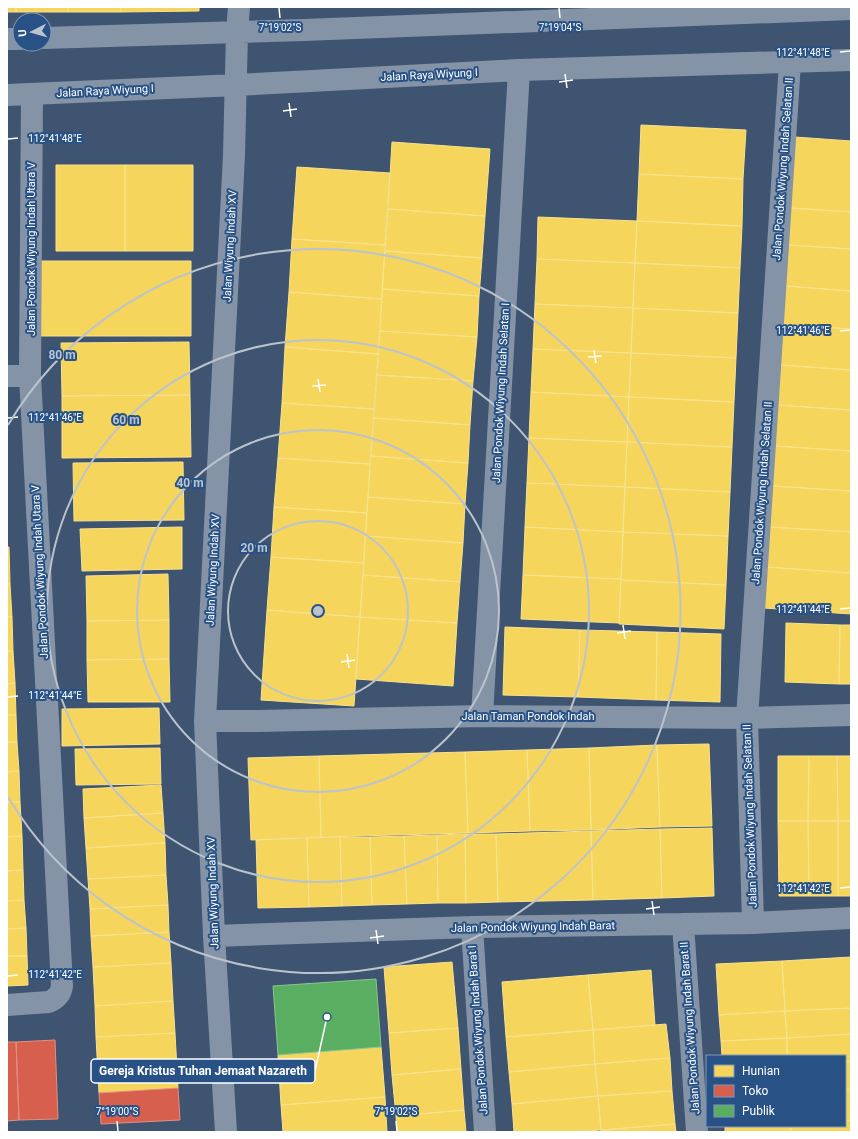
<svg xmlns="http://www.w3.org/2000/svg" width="858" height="1139" font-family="Roboto,sans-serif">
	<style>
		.homes { fill: #f6d55c; stroke: #f9e28d }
		.shops { fill: #d6604d; stroke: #e29082 }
		.public { fill: #5aae61; stroke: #8cc690 }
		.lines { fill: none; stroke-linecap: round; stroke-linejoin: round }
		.street { stroke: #8494a6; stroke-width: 22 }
		.ticks { fill: none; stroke: #fff; stroke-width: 1.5 }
		.ring { fill: none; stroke: #bbc3cd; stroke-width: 2 }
		.labels { text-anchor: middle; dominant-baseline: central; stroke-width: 4; stroke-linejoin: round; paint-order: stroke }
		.street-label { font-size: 11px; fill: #fff; stroke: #285286 }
		.ticks-label { font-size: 10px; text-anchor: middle; fill: #fff; stroke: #285286; stroke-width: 4; stroke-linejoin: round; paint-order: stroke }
		.centre { fill: #bbc3cd; stroke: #285286; stroke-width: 2 }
		.ring-label { font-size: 12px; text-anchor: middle; font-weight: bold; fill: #bbc3cd; stroke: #285286; stroke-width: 4; stroke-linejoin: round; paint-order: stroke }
		.leader { fill: none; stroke: #fff; stroke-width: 1.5 }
		.callout-dot { fill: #fff; stroke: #285286; stroke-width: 1.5 }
		.callout { fill: #285286; stroke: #fff; stroke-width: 1.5 }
		.callout-label { font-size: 12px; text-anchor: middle; font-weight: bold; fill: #fff }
	</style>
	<rect width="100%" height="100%" fill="#3e5470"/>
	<path class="homes" d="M7,7H16V12H7Z
		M16,7H68V12H16Z
		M68,7H121V12H68Z
		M121,7H199V11L121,12Z
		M641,125L746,130L743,179L639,174Z
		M795,137L851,141V212L790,208Z
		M392,142L490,149L485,216L388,209Z
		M56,165H125V251H56Z
		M125,165H193V251H125Z
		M297,167L390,173L385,245L292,239Z
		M639,174L743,179L742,226L637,221Z
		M790,208L851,212V249L788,245Z
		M388,209L485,216L482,258L385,251Z
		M538,217L637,221L635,263L537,259Z
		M637,221L742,226L740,268L635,263Z
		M292,239L385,245L382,299L289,292Z
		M788,245L851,249V291L785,286Z
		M385,251L482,258L479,296L382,289Z
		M537,259L635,263L633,308L535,304Z
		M41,261H191V336H41Z
		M635,263L740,268L738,313L633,308Z
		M785,286L851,291V329L782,324Z
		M382,289L479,296L477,337L380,331Z
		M289,292L382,299L378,354L285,347Z
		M535,304L633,308L631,353L533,349Z
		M633,308L738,313L736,358L631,353Z
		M782,324L851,329V370L780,365Z
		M380,331L477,337L473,381L377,375Z
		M189,342L190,395L62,396L61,343Z
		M285,347L378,354L374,409L282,403Z
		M533,349L631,353L629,397L531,392Z
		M631,353L736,358L734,402L629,397Z
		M780,365L851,370V410L777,405Z
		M377,375L473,381L470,425L374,418Z
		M531,392L629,397L627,442L529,438Z
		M190,395L191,457L62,458V396Z
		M629,397L734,402L732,447L627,442Z
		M282,403L374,409L370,464L278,458Z
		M777,405L851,410V451L775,446Z
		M374,418L470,425L468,463L371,456Z
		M529,438L627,442L625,487L527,483Z
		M627,442L732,447L730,492L625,487Z
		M775,446L851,451V491L772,486Z
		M371,456L468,463L465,504L368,497Z
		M278,458L370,464L367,513L274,507Z
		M183,462L184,520L74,521L73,463Z
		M527,483L625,487L623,532L525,527Z
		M772,486L851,491V532L769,527Z
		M625,487L730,492L728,536L623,532Z
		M368,497L465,504L463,543L365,536Z
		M274,507L367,513L364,563L271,557Z
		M182,527V569L82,571L80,529Z
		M525,527L623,532L621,579L523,575Z
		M769,527L851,532V573L767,567Z
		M623,532L728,536L726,585L621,580Z
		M365,536L463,543L460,582L363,575Z
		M7,547H9L10,584H7Z
		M271,557L364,563L360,617L267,610Z
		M767,567L851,573V614L764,608Z
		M168,574L169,620L87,621L86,576Z
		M363,575L460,582L457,623L360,617Z
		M523,575L621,579L619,623L521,619Z
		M621,580L726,585L724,629L619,624Z
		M7,584H10L12,617H7Z
		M267,610L360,617L354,706L261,700Z
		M7,617H12L13,651H7Z
		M360,617L457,623L453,686L356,679Z
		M169,620V659L87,660V621Z
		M786,623L840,625L839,684L785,682Z
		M840,625H851V684H839Z
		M505,627L580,630L578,697L503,695Z
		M580,630L657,632L656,700L578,697Z
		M657,632L721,634L720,702L656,700Z
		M7,651H13L15,683L7,684Z
		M169,659L170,702H88L87,660Z
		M15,683L16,715H7V684Z
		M159,708L160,744L62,746V709Z
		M7,715H16L17,742H7Z
		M7,742H17L19,771L7,772Z
		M709,744L712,826L660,827L657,745Z
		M657,745L660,827L591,830L589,748Z
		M160,748L161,784L76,785L75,749Z
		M589,748L591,830L530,831L527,750Z
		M527,750L530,831L468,833L465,752Z
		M465,752L468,833L321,837L319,756Z
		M319,756L321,837L251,840L248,758Z
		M778,756H809L808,821H778Z
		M809,756H837L838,821H808Z
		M837,756H851V821H838Z
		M19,771L20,802H7V772Z
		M161,785L163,813L84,818L83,789Z
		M7,802H20L22,836L7,837Z
		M163,813L165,843L86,848L84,818Z
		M778,821H808L809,896H779Z
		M808,821H838V896H809Z
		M838,821H851V896H838Z
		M712,828L714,896L662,898L660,829Z
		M660,829L662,898L593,900L591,831Z
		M591,831L593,900L498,902L496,834Z
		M465,834L466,903H438L437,835Z
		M465,834H496L498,902L466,903Z
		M437,835L438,903L407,904L404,836Z
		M22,836L23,870L7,871V837Z
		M404,836L407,904L372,905L370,837Z
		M340,837L342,906L309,907L307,838Z
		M340,837H370L372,905L342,906Z
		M307,838L309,907L258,908L256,840Z
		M165,843L166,875L88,879L86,848Z
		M23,870L24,900L7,901V871Z
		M166,875L168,905L90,909L88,879Z
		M24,900L26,928L7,929V901Z
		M168,905L169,932L91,936L90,909Z
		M26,928L27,956H7V929Z
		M169,932L171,963L93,967L91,936Z
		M7,956H27L28,985L7,986Z
		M851,957V1008L785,1011L782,961Z
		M782,961L785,1011L719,1015L716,964Z
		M452,962L458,1028L389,1033L384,967Z
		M171,963L173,1001L95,1006L93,967Z
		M651,970L655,1025L593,1030L588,975Z
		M588,975L593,1030L506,1037L502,982Z
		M173,1001L175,1033L96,1037L95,1006Z
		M851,1008V1034L787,1038L785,1011Z
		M785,1011L787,1038L721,1041L719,1015Z
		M666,1024L670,1058L595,1064L593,1030Z
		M458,1028L461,1069L392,1075L389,1033Z
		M593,1030L595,1064L509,1072L506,1037Z
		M175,1033L178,1088L99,1093L96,1037Z
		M851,1034V1061L845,1062V1056H787V1038Z
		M787,1038V1056H722L721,1041Z
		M381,1047L385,1097L281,1105L278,1055Z
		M670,1058L672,1091L598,1096L595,1064Z
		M851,1061V1089L845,1090V1062Z
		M595,1064L598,1096L512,1104L509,1072Z
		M461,1069L464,1110L396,1116L392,1075Z
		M851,1089V1120L845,1121V1090Z
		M672,1091L675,1124L601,1130L598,1096Z
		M598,1096L601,1130L573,1132H514L512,1104Z
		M385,1097L387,1132H283L281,1105Z
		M464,1110L466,1132H397L396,1116Z
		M851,1120V1132H791V1126H845V1121Z
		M675,1124L676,1132H601V1130Z
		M746,1126H791V1132H725V1127Z"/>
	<path class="shops" d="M55,1040L58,1119L19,1120L16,1042Z
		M7,1042H16L19,1120L7,1121Z
		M178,1088L180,1120L101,1124L99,1093Z"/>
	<path class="public" d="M376,979L381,1047L278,1055L273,986Z"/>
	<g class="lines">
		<path class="street" d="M44,38L304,30L851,9
			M7,39H20
			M7,95L237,85L519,70L851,60
			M7,376H30
			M482,716L519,70
			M205,721H258L482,716L747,718L851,715
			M753,923L747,718L790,63
			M683,924L697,1132
			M472,927L485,1132
			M214,936L472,927L753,923L851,918
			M7,1005L49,1002C56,999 61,994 62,986L30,376L32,94
			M226,1132L214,936L205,721L234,155L237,32L239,7"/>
	</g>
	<path class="ticks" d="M279,8L280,18M559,8L560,18M840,52L850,51M565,74L567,88M559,82L573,80M289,103L291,117M283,111L297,109M8,139L18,138M840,331L850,330M594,350L596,363M588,357L602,356M318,379L320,392M312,386L326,385M8,418L18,417M840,609L850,608M623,625L625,639M617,633L631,631M347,654L349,668M341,662L355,660M8,697L18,696M840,888L850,887M652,901L654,915M646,909L660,907M376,930L378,944M370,938L384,936M8,976L18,975M117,1121L118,1131M396,1121L397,1131"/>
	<g class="ring">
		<circle cx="318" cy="611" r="90"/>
		<circle cx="318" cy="611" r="181"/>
		<circle cx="318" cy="611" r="271"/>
		<path d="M8 425A362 362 0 1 1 8 797"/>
	</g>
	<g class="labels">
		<g class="street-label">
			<text transform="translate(429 75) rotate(-3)">Jalan Raya Wiyung I</text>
			<text transform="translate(105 91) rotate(-3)">Jalan Raya Wiyung I</text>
			<text transform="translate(783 169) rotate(-86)">Jalan Pondok Wiyung Indah Selatan II</text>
			<text transform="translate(230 246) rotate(-87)">Jalan Wiyung Indah XV</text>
			<text transform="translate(31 249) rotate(-90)">Jalan Pondok Wiyung Indah Utara V</text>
			<text transform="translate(501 393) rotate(-87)">Jalan Pondok Wiyung Indah Selatan I</text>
			<text transform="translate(762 493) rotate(-86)">Jalan Pondok Wiyung Indah Selatan II</text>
			<text transform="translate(213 570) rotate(-87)">Jalan Wiyung Indah XV</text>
			<text transform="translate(40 572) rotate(-93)">Jalan Pondok Wiyung Indah Utara V</text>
			<text x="528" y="716">Jalan Taman Pondok Indah</text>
			<text transform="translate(750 816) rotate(-92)">Jalan Pondok Wiyung Indah Selatan II</text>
			<text transform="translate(213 893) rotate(-92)">Jalan Wiyung Indah XV</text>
			<text transform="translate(533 927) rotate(-1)">Jalan Pondok Wiyung Indah Barat</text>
			<text transform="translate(690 1028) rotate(-94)">Jalan Pondok Wiyung Indah Barat II</text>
			<text transform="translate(478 1030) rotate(-94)">Jalan Pondok Wiyung Indah Barat I</text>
		</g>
	</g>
	<g class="ticks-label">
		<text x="280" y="31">7°19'02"S</text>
		<text x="560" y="31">7°19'04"S</text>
		<text x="803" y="56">112°41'48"E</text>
		<text x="55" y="142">112°41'48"E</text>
		<text x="803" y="334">112°41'46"E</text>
		<text x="55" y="421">112°41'46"E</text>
		<text x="803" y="613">112°41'44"E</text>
		<text x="55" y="699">112°41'44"E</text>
		<text x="803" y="892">112°41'42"E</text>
		<text x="55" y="978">112°41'42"E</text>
		<text x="117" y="1115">7°19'00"S</text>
		<text x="396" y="1115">7°19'02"S</text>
	</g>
	<circle cx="318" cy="611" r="6" class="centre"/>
	<g class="ring-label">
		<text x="62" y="359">80 m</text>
		<text x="126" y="424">60 m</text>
		<text x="190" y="487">40 m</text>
		<text x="254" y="552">20 m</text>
	</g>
	<path class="leader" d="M327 1017L315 1071"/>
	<circle class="callout-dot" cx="327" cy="1017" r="4"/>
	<rect class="callout" x="91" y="1059" width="224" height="24" rx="4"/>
	<g class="callout-label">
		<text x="203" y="1075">Gereja Kristus Tuhan Jemaat Nazareth</text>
	</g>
	<rect width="858" height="1139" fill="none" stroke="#ffffff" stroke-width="16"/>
	<rect x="706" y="1055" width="140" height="72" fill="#285286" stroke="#7e97b6"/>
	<rect x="714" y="1065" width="20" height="12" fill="#f6d55c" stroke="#7e97b6"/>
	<text x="742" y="1075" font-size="12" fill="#ffffff">Hunian</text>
	<rect x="714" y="1085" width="20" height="12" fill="#d6604d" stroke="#7e97b6"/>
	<text x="742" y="1095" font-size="12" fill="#ffffff">Toko</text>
	<rect x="714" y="1105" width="20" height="12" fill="#5aae61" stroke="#7e97b6"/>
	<text x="742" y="1115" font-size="12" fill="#ffffff">Publik</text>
	<g transform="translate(32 32) rotate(264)"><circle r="19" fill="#285286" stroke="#7e97b6"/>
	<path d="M0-3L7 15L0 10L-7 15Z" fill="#bbc3cd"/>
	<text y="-6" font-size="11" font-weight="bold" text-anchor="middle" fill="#ffffff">U</text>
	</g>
</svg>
